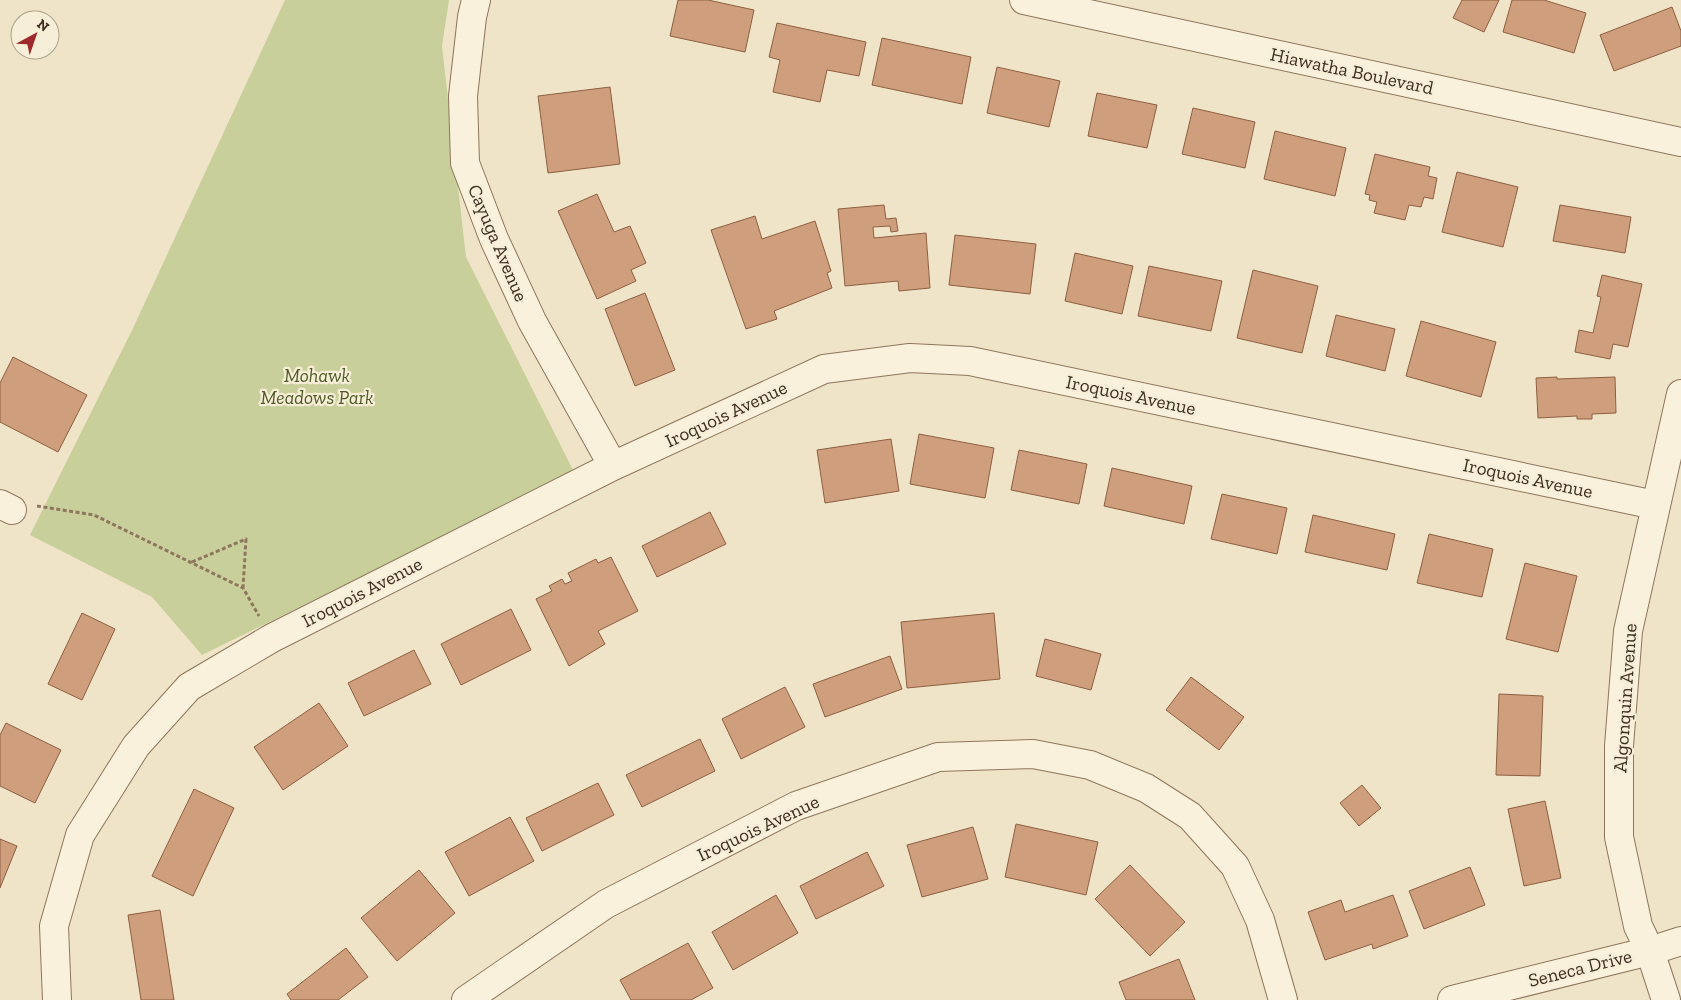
<svg xmlns="http://www.w3.org/2000/svg" width="1681" height="1000" font-family="'Zilla Slab',serif">
	<style>
		.green { fill: #c9cf9b }
		.building { fill: #cf9f7d; stroke: #8d5f41 }
		.lines { fill: none; stroke-linecap: round; stroke-linejoin: round }
		.minor-casing { stroke: #8d765c; stroke-width: 30 }
		.path { stroke: #8d765c; stroke-width: 3; stroke-dasharray: 4 2.5; stroke-linecap: butt }
		.minor { stroke: #faf1dc; stroke-width: 28 }
		.labels { text-anchor: middle; dominant-baseline: central; stroke-width: 4.5; stroke-linejoin: round; paint-order: stroke }
		.street-label { font-size: 19px; fill: #3d2e20; stroke: #f7eed8 }
		.park-label { font-size: 19px; font-style: italic; fill: #4d5a26; stroke: #f7eed8 }
	</style>
	<rect width="100%" height="100%" fill="#f0e4c8"/>
	<path class="green" d="M285,0H449L442,46L466,257L574,472L202,655L152,597L30,535L134,326Z"/>
	<path class="building" d="M678,0H708L754,10L745,52L670,36Z
		M1462,0H1499L1484,32L1453,18Z
		M1512,0H1544L1586,13L1574,53L1503,32Z
		M1672,7L1681,31V46L1614,71L1600,35Z
		M777,23L866,42L859,76L827,70L820,102L773,92L780,60L769,57Z
		M882,38L971,57L962,104L872,85Z
		M997,67L1060,81L1049,127L987,113Z
		M610,87L620,164L548,173L538,96Z
		M1097,93L1157,105L1147,148L1088,136Z
		M1193,108L1255,122L1245,168L1182,154Z
		M1275,131L1346,148L1335,196L1264,179Z
		M1375,154L1430,167L1428,176L1437,178L1433,199L1424,197L1421,207L1409,205L1405,220L1374,213L1377,202L1369,200L1370,195L1365,194Z
		M1457,172L1518,187L1503,247L1442,232Z
		M597,194L614,232L630,226L646,263L631,270L636,281L597,299L558,211Z
		M884,205L886,219L896,218L898,231L891,232L890,226L873,227L874,238L926,233L930,288L899,291L898,281L845,286L838,209Z
		M1560,205L1631,217L1625,253L1553,241Z
		M755,216L762,239L815,221L831,271L827,273L832,288L774,311L777,319L746,329L711,230Z
		M955,235L1036,244L1030,294L949,285Z
		M1075,253L1133,266L1122,314L1065,301Z
		M1149,266L1222,281L1211,331L1138,316Z
		M1253,270L1318,286L1302,353L1237,338Z
		M1602,275L1642,284L1628,347L1613,344L1610,359L1575,352L1579,330L1593,333L1601,297L1597,296Z
		M645,293L675,370L635,386L605,309Z
		M1336,315L1395,329L1385,371L1326,356Z
		M1421,321L1496,342L1481,397L1406,376Z
		M13,357L87,395L58,452L0,422V383Z
		M1557,377V379L1615,377L1616,413L1592,414V419H1577V416L1538,418L1536,378Z
		M919,434L994,448L985,498L910,484Z
		M891,439L899,491L825,503L817,450Z
		M1019,450L1087,464L1079,504L1011,490Z
		M1112,468L1192,486L1184,524L1104,506Z
		M1222,494L1287,508L1277,554L1211,539Z
		M710,512L726,544L657,577L642,546Z
		M1313,515L1395,534L1387,570L1305,552Z
		M1429,534L1493,549L1482,597L1417,583Z
		M611,557L638,611L598,631L605,644L569,666L536,599L552,591L549,586L562,579L565,584L572,581L568,573L596,559L598,563Z
		M1525,563L1577,576L1558,652L1506,639Z
		M511,609L531,650L461,685L441,644Z
		M82,613L115,629L82,700L48,684Z
		M994,613L1000,679L907,688L901,622Z
		M1045,639L1101,654L1091,690L1036,676Z
		M414,650L431,684L364,716L348,683Z
		M890,656L902,689L825,717L813,684Z
		M1191,677L1244,717L1219,750L1166,710Z
		M785,687L805,727L741,759L722,719Z
		M1499,694L1543,696L1540,776L1496,775Z
		M319,703L348,746L283,790L254,747Z
		M6,723L61,750L35,803L0,786V735Z
		M700,739L715,771L642,807L626,775Z
		M598,783L614,815L542,851L526,818Z
		M1362,785L1381,808L1359,826L1340,803Z
		M194,789L234,808L193,896L152,876Z
		M1545,801L1561,878L1524,886L1508,809Z
		M510,817L534,861L469,896L445,852Z
		M1016,824L1098,842L1086,895L1005,877Z
		M973,827L988,879L922,897L907,845Z
		M0,839L17,846L0,888Z
		M867,852L884,886L816,919L800,886Z
		M1130,865L1185,922L1150,956L1095,899Z
		M1470,867L1485,905L1424,929L1409,891Z
		M419,870L455,913L397,961L361,918Z
		M776,895L798,933L733,970L712,932Z
		M1393,895L1408,936L1373,949L1372,944L1325,960L1308,912L1341,900L1345,912Z
		M160,910L174,1000H141L128,915Z
		M688,943L713,988L691,1000H631L620,980Z
		M346,948L368,977L338,1000H291L287,994Z
		M1179,959L1195,1000H1126L1119,982Z"/>
	<g class="lines">
		<defs>
			<path id="minor" d="M476,0L472,17L463,96L465,163L494,239L532,321L613,466
				M1024,0L1681,142
				M0,504L12,510
				M57,1000L54,926L80,835L136,746L189,687L272,638L613,466L824,369L910,358L970,361L1655,505
				M466,1000L606,904L796,806L938,757L1033,754L1090,765L1146,788L1190,816L1235,866L1260,920L1283,1000
				M1452,1000L1650,951L1681,941
				M1666,1000L1650,951L1638,926L1619,837V746L1628,631L1681,394"/>
		</defs>
		<use href="#minor" class="minor-casing"/>
		<path class="path" d="M37,506L94,515L243,588L259,616
			M192,562L246,539L243,588"/>
		<use href="#minor" class="minor"/>
	</g>
	<g class="labels">
		<g class="street-label">
			<text transform="translate(1352 71) rotate(12)">Hiawatha Boulevard</text>
			<text transform="translate(498 243) rotate(67)">Cayuga Avenue</text>
			<text transform="translate(1131 395) rotate(12)">Iroquois Avenue</text>
			<text transform="translate(726 414) rotate(-25)">Iroquois Avenue</text>
			<text transform="translate(1528 478) rotate(12)">Iroquois Avenue</text>
			<text transform="translate(362 592) rotate(-27)">Iroquois Avenue</text>
			<text transform="translate(1625 698) rotate(-86)">Algonquin Avenue</text>
			<text transform="translate(758 828) rotate(-25)">Iroquois Avenue</text>
			<text transform="translate(1580 968) rotate(-14)">Seneca Drive</text>
		</g>
		<g class="park-label">
			<text x="317" y="375">Mohawk<tspan x="317" dy="22">Meadows Park</tspan></text>
		</g>
	</g>
	<g transform="translate(35 35) rotate(40)"><circle r="24" fill="#f7eed8" stroke="#ada18e"/>
	<path d="M0-4L9 19L0 12L-9 19Z" fill="#9e2a2b"/>
	<text y="-8" font-size="14" font-weight="bold" text-anchor="middle" fill="#3d2e20">N</text>
	</g>
</svg>
